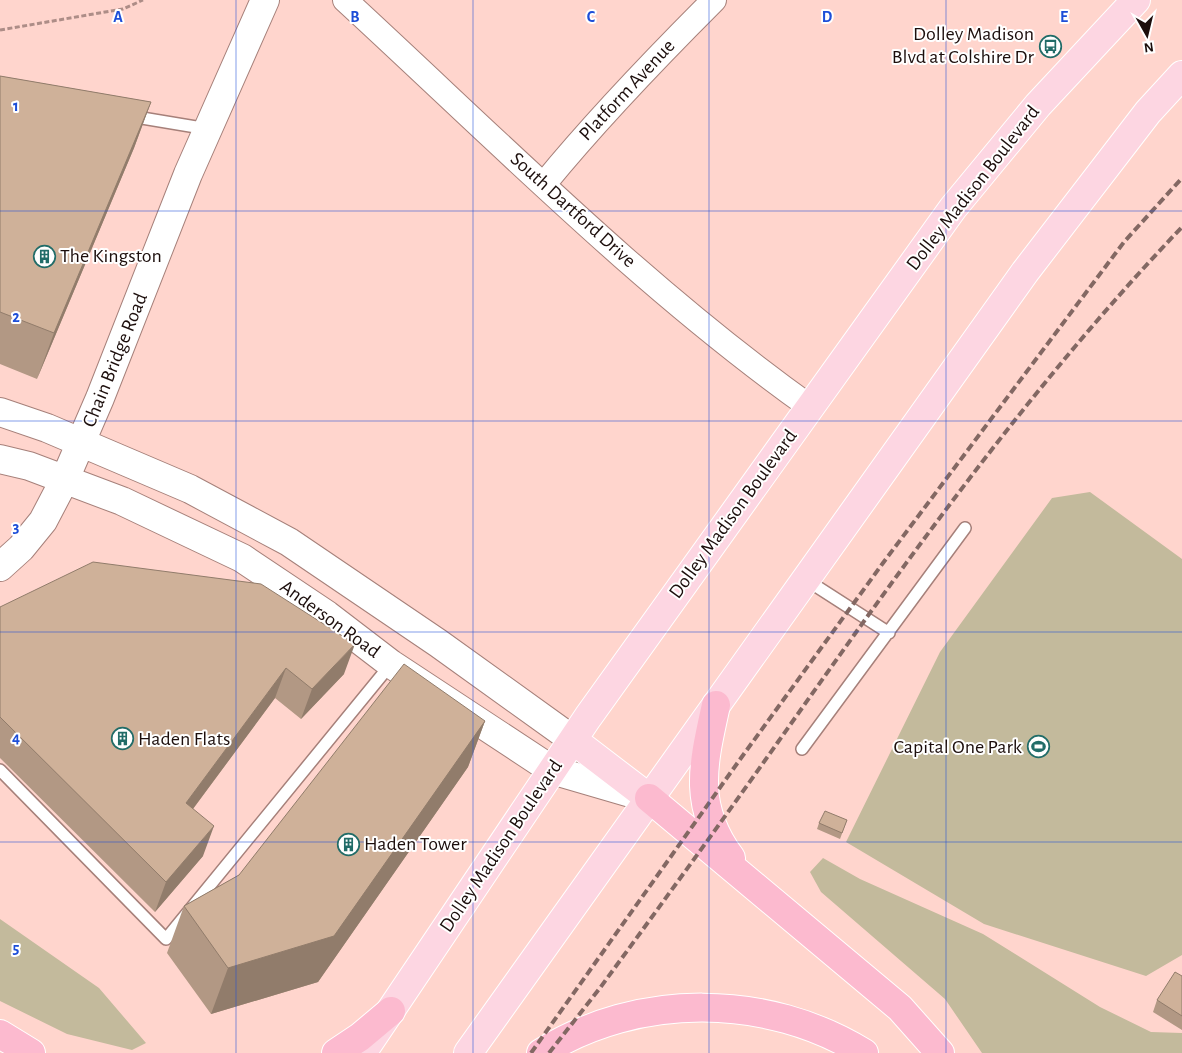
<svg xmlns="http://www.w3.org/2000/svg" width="1182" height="1053" font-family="'Alegreya Sans',sans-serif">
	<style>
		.green { fill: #c3ba9c }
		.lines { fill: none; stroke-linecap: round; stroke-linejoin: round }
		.lane-casing { stroke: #a6807a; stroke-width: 14 }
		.street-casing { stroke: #a6807a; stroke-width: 26 }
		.secondary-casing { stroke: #a6807a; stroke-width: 30 }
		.primary-casing { stroke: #fff; stroke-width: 30 }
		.highway-casing { stroke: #fff; stroke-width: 30 }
		.path { stroke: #ad8d87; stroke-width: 3; stroke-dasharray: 5 2.5; stroke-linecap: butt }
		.lane { stroke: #fff; stroke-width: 11 }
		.street { stroke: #fff; stroke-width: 24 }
		.secondary { stroke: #fff; stroke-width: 28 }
		.primary { stroke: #fdd6e2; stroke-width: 28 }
		.highway { stroke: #fcbacf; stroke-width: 28 }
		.rail { stroke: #836863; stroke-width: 4; stroke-dasharray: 8 4; stroke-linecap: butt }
		.wall { fill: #b29884 }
		.shaded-wall { fill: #917c6b }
		.building { fill: #cfb199; stroke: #917c6b }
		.grid { fill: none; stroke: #1d4ed8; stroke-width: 1; stroke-opacity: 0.55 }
		.labels { text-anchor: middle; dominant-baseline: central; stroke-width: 4; stroke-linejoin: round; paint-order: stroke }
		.poi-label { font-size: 20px; fill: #1c0e0c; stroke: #fff; text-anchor: start }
		.street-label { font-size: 20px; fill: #1c0e0c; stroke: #fff }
		.grid-label { font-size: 16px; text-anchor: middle; font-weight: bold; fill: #1d4ed8; stroke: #fff; stroke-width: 4; stroke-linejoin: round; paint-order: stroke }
	</style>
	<rect width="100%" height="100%" fill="#ffd5cd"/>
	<path class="green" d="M1090,492L1182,559V955L1146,976L984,924L846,842L940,652L1052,498Z
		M823,858L860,879L983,934L1100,1007L1151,1032L1182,1033V1053H982L945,999L821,892L810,872Z
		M0,919L99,988L146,1043L132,1050L67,1034L0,1001Z"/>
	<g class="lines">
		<defs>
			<path id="lane" d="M130,116L208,129
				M805,579L889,633
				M802,749L965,528
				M0,770L166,939L391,664"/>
			<path id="street" d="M345,0C495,138 644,289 810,407
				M544,184C597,119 655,59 714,0"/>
			<path id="secondary" d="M0,412L47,428L190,489L289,542L438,643L573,740
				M0,459L29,466L122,501L242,558L327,615L391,664L552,770L648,798
				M0,567L21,548L43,521L65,479L100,398L188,174L265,0"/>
			<path id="primary" d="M573,740L649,798
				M362,1053L588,717L953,208L1038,105L1136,0
				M468,1053L1025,272L1148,112L1182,75"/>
			<path id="highway" d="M716,705C703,764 692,806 731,858
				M649,798L900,1008L940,1053
				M0,1034L31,1053
				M336,1053L360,1037L391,1011
				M541,1053C638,992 767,993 864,1053"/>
		</defs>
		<use href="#lane" class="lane-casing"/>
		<use href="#street" class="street-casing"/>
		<use href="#secondary" class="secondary-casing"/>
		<use href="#primary" class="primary-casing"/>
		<use href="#highway" class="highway-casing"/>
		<path class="path" d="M0,30L123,9L143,0"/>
		<use href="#lane" class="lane"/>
		<use href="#street" class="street"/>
		<use href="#secondary" class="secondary"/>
		<use href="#primary" class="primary"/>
		<use href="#highway" class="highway"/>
		<path class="rail" d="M531,1053L741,758L883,563L1124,242L1182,178
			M549,1053L600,988C660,906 720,824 778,742C904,564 1031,385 1182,227"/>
	</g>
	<path class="wall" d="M0,76L151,102L134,148L37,379L0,364Z
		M0,607L344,674L301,719L275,698L193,809L203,856L155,912L0,758Z
		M485,721L468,767L318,982L211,1014L167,953L184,906L239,875Z
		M847,820L840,839L817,829L819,823Z
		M1182,976V1030L1153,1012L1157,1000Z"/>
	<path class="shaded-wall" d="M151,102L134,148L37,379L54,333Z
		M355,644L344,674L301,719L312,689Z
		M286,668L275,698L175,833L186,803Z
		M485,721L468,767L318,982L211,1014L228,968Z
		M214,826L203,856L155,912L166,882Z"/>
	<path class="building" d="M0,76L151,102L54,333L0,312Z
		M93,562L261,584L355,644L312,689L286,668L186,803L214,826L166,882L0,717V607Z
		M404,664L485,721L334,936L228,968L184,906L239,875Z
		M825,811L847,820L842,833L819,823Z
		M1175,972L1182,976V1016L1157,1000Z"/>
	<path class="grid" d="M236,0V1053M473,0V1053M709,0V1053M946,0V1053M0,211H1182M0,421H1182M0,632H1182M0,842H1182"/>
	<defs>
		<symbol id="bus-ring" viewBox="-11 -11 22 22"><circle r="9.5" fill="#fff" stroke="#216c68" stroke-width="1.5"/><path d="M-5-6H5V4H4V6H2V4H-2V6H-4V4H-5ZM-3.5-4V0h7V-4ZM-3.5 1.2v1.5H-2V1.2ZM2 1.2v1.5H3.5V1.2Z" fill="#216c68"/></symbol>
		<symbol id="building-ring" viewBox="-11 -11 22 22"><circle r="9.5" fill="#fff" stroke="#216c68" stroke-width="1.5"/><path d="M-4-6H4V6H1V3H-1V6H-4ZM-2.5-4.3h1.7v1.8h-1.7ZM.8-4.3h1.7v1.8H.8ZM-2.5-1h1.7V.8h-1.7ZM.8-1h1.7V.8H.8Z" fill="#216c68"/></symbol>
		<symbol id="stadium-ring" viewBox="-11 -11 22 22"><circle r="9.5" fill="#fff" stroke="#216c68" stroke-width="1.5"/><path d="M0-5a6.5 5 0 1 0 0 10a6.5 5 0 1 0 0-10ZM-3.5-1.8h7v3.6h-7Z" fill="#216c68"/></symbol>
	</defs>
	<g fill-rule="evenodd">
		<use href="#bus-ring" x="1038" y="34" width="25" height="25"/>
		<use href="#building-ring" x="32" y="244" width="25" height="25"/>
		<use href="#building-ring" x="110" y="726" width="25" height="25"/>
		<use href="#stadium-ring" x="1026" y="734" width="25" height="25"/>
		<use href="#building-ring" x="336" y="832" width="25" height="25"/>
	</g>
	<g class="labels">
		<g class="poi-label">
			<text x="1034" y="34" text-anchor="end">Dolley Madison<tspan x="1034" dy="23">Blvd at Colshire Dr</tspan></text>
			<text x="60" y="256">The Kingston</text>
			<text x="138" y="739">Haden Flats</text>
			<text x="1022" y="747" text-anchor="end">Capital One Park</text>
			<text x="364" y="844">Haden Tower</text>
		</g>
		<g class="street-label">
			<text transform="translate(627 90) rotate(-47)">Platform Avenue</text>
			<text transform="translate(973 188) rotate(-52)">Dolley Madison Boulevard</text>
			<text transform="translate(573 210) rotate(42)">South Dartford Drive</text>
			<text transform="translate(115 360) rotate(-68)">Chain Bridge Road</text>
			<text transform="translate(733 514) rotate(-54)">Dolley Madison Boulevard</text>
			<text transform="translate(330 619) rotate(36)">Anderson Road</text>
			<text transform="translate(501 846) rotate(-56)">Dolley Madison Boulevard</text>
		</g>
	</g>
	<g class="grid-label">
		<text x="118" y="22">A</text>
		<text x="355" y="22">B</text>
		<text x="591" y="22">C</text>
		<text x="827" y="22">D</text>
		<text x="1064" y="22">E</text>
		<text x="16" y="111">1</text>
		<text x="16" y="322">2</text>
		<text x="16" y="532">3</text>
		<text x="16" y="743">4</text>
		<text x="16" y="953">5</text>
	</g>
	<g transform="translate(1147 35) rotate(172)" stroke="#ffffff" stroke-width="4" paint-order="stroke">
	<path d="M0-4L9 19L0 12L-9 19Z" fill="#1c0e0c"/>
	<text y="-8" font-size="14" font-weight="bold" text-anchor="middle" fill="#1c0e0c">N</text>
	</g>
</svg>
